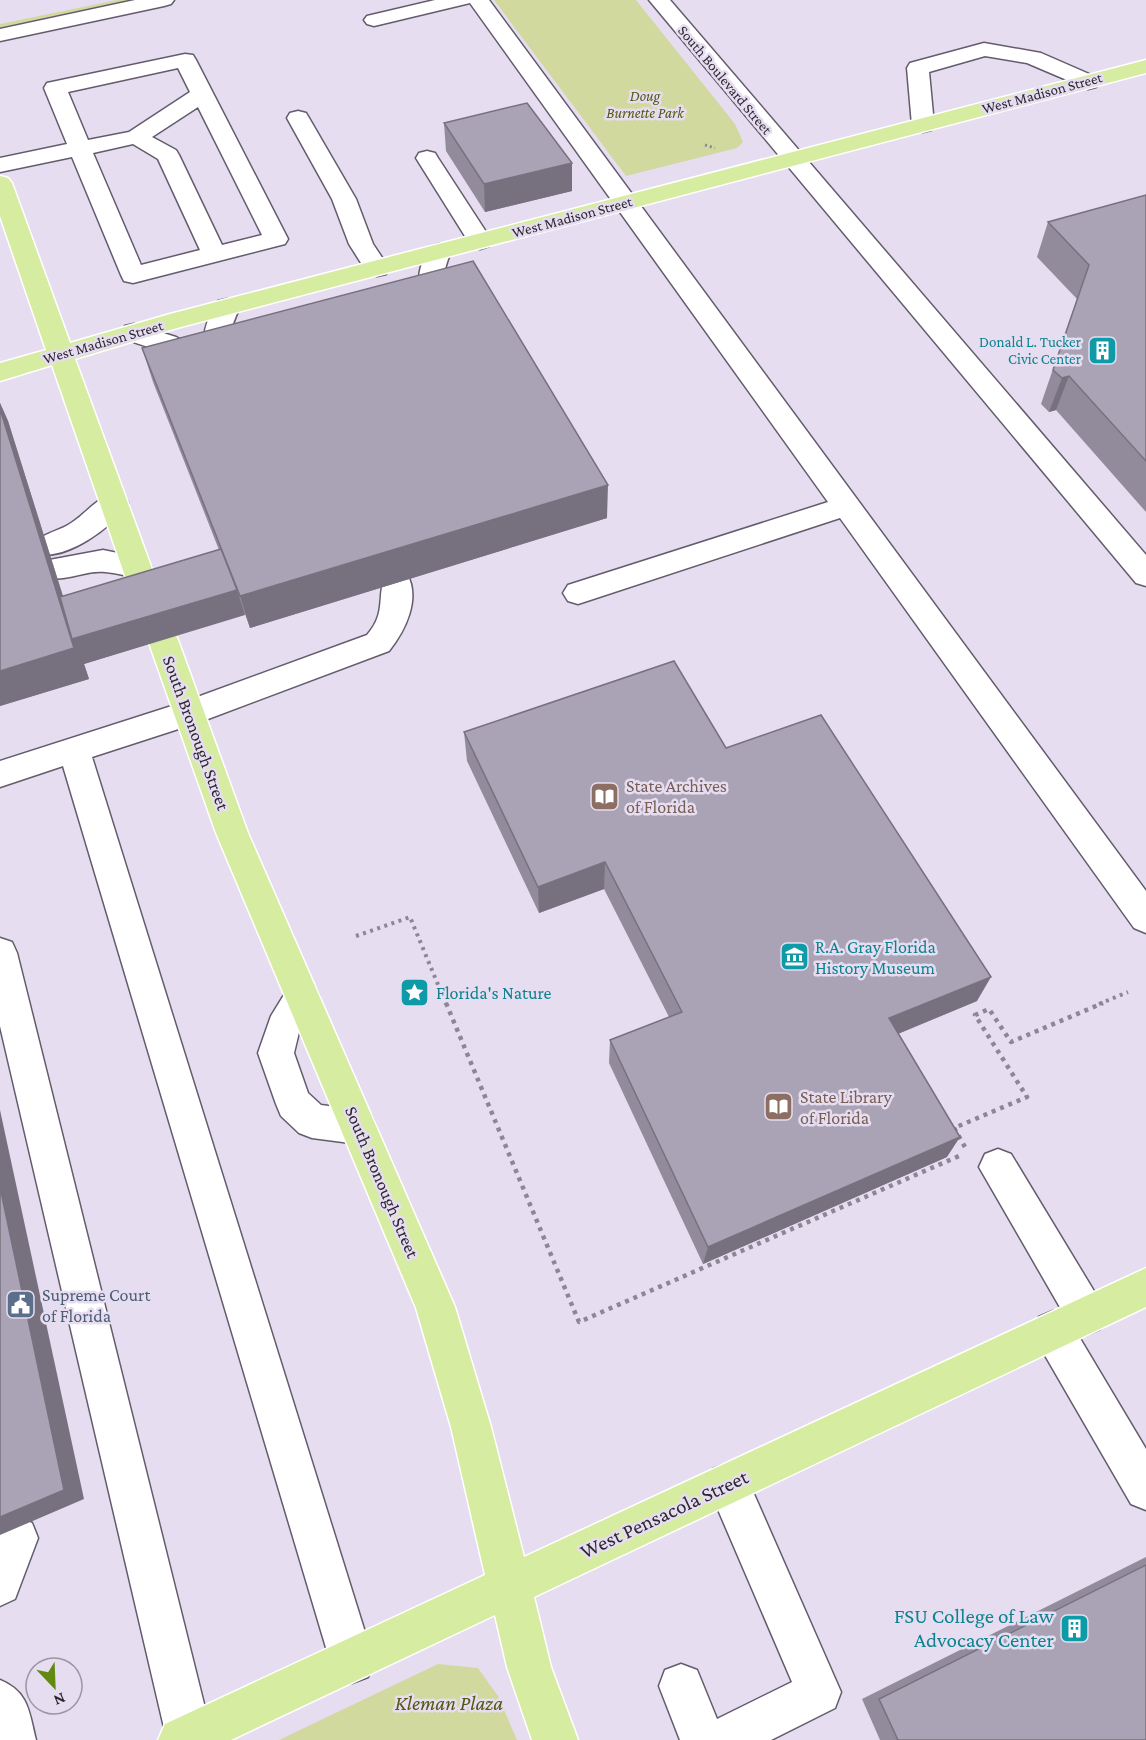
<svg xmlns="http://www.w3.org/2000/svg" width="1146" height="1740" font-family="'Crimson Pro',serif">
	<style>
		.green { fill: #d2d99e }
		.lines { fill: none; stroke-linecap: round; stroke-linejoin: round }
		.minor-casing { stroke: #645c6d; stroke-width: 3 }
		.major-casing { stroke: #fff; stroke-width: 3 }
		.path-far2 { stroke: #8d8694; stroke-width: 3; stroke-dasharray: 2 3; stroke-linecap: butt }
		.path-far1 { stroke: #8d8694; stroke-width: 4; stroke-dasharray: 3 4.5; stroke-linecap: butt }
		.path { stroke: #8d8694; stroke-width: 4.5; stroke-dasharray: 4 5; stroke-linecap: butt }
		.minor { fill: #fff; fill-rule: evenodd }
		.major { fill: #d6eca1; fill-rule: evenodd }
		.wall { fill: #928b9c }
		.shaded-wall { fill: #77717f }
		.building { fill: #aaa2b5; stroke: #77717f; stroke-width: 1.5 }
		.labels { text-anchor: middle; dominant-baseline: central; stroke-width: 5; stroke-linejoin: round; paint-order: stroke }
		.far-street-label { font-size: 15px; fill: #2c2830; stroke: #e6ddf1 }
		.far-park-label { font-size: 15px; font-style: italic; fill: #535710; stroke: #e6ddf1 }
		.far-culture-label { font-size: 15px; fill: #0d838f; stroke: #e6ddf1; text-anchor: end }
		.street-label { font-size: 18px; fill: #2c2830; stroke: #e6ddf1 }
		.education-label { font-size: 18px; fill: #785e54; stroke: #e6ddf1; text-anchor: start }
		.culture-label { font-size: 18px; fill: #0d838f; stroke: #e6ddf1; text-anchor: start }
		.service-label { font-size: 18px; fill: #4e5e75; stroke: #e6ddf1; text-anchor: start }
		.near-street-label { font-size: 21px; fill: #2c2830; stroke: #e6ddf1 }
		.near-culture-label { font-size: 21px; fill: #0d838f; stroke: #e6ddf1; text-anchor: end }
		.near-park-label { font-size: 21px; font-style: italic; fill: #535710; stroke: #e6ddf1 }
	</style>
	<rect width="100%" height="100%" fill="#e6ddf1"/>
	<path class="green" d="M117,0H144L0,31V24Z
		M494,0H636L735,124L743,142L737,148L626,176Z
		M438,1664L478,1668L498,1696L517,1740H279Z"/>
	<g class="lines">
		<defs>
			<path id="minor" d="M135,0H174L171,4L164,6L0,41V29Z
				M435,0H489L1146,891V933L1134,928L840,518L578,604L568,601L563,593L568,585L828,502L470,3L374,26L367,24L364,20L367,16Z
				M649,0H670L1146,555V586L1136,583Z
				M984,43L1041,53L1096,77L1099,82L1096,87L1088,89L1027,63L985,56L929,72L934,125L931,130L923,132L915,130L912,125L907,68L910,63Z
				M185,54L193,55L196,60L288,239L285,244L133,283L124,281L121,275L72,157L0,172V158L67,144L44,88L47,83ZM178,68L190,92L129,132L88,140L68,92ZM198,107L262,235L222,245L179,155L176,150L152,137ZM133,144L158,159L200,250L141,265L93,153Z
				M298,111L306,113L309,118L356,199L373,244L389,268L386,274L377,276L368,274L349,244L332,199L287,118L290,113Z
				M427,151L435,153L438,158L492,241L489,246L480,249L471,246L468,241L416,158L419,153Z
				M439,244L448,247L451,252C442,272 441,286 451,306L447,312L438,314L429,312C415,289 416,269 430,247Z
				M227,299L236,301L240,307C230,328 226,342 234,364L230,370L221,373L212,370C197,347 204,323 218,301Z
				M134,324L176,337L195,347L209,370L205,376L196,379L187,376C184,371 181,364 177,359C163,345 132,349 121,332L125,326Z
				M114,493L124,496L128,503C114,527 64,562 37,553L33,546C40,534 56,532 68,525C84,516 96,498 114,493Z
				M103,550L147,559L151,567L147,575C132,579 120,573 105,572C84,570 64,583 44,577L40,569L44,561Z
				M397,571L407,574C421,599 405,631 389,651L200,722L92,757L374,1661L368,1677L352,1683L336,1677L330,1661L63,766L0,787V761L181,703L367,635C388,611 375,595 387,574Z
				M0,938L12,942L17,953L212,1736L210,1740H168L166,1736L0,1026Z
				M302,980L314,985L319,996L299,1032L294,1053L308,1093L321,1105L358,1110L371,1115L376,1127L371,1139L358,1144L312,1138L299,1133L281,1116L276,1104L258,1053L271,1016L290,985Z
				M998,1149L1011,1154L1100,1301L1106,1315L1100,1329L1086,1335L1075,1330L1146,1449V1510L1131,1504L1039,1345L1033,1331L1039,1317L1053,1311L1065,1316L979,1167L985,1154Z
				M728,1463L743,1469L841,1692L835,1708L771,1740H680L659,1686L665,1670L681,1664L697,1670L717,1719L792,1682L707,1484L713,1469Z
				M17,1517L32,1523L38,1538L15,1599L0,1606V1528L2,1523Z
				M0,1680C29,1692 29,1712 36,1740H0Z"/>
			<path id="major" d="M1146,60V73L177,328L75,359L163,599L158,607L148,610L138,607L133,599L52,365L0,381V363L46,350L0,216V176L8,178L12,183L70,343L170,314Z
				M163,629L174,632L178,640L248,833L455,1307L491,1427L524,1557L1146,1268V1307L534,1597L551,1667L578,1740H532L507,1667L495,1615L231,1740H158L165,1724L485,1575L451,1427L416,1308L216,833L148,640L152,632Z"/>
		</defs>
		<use href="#minor" class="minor-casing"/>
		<use href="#major" class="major-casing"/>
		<path class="path-far2" d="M705,145L715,148"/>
		<path class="path-far1" d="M356,936L410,917L446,1004
			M1099,1004L1128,992"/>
		<path class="path" d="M446,1003L579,1322L959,1156
			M965,1147L954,1128L1027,1097L975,1015L989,1009L1011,1042L1103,1003"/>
		<use href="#minor" class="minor"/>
		<use href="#major" class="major"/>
	</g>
	<path class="wall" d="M444,123L572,191L485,212L446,151Z
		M1146,195V512L1056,410L1049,412L1041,404L1077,299L1037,257L1048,222Z
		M142,348L607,518L250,628L245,614L84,664L89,679L0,706V403L8,421L63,596L219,550L153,382Z
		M464,732L726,748L977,1001L898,1034L947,1157L703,1264L609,1063L610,1040L669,1017L604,889L539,913L467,761Z
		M1146,1557V1740H880L862,1699Z"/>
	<path class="shaded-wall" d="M572,163V191L485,212L484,184Z
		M1069,376L1056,410L1049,412L1062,378Z
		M0,403L8,421L76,638L237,590L245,615L84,664L89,679L0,706Z
		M608,485L607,518L250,628L240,596Z
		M605,862L604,889L539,913L538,887Z
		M991,977L977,1001L878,1042L889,1018Z
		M0,1110L84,1499L0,1535Z
		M960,1137L947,1157L703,1264L708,1247Z"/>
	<path class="building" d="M527,103L572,163L484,184L444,123Z
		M1146,195V461L1069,376L1062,378L1053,370L1089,265L1048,222Z
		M473,261L608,485L240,596L142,348Z
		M0,409L74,648L0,671Z
		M221,549L237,590L72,639L60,597Z
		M674,661L726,748L821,715L991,977L889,1018L960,1137L708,1247L610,1040L682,1012L605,862L538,887L464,732Z
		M0,1187L64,1490L0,1517Z
		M1146,1565V1740H898L879,1699Z"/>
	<defs>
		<symbol id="building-square" viewBox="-11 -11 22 22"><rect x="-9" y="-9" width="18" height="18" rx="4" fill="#0f9aa8" stroke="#e6ddf1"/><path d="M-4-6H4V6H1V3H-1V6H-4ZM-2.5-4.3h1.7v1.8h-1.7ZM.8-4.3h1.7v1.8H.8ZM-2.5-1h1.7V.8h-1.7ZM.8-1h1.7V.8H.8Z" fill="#fff"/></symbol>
		<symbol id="library-square" viewBox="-11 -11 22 22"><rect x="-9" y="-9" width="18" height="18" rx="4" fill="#8d6e63" stroke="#e6ddf1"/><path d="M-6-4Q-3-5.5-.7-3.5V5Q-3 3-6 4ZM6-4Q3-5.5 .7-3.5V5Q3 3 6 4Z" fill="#fff"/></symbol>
		<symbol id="museum-square" viewBox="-11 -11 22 22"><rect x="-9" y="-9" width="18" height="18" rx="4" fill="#0f9aa8" stroke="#e6ddf1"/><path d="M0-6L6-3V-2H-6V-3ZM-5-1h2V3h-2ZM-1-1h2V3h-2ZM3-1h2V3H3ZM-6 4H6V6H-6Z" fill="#fff"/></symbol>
		<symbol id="sight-square" viewBox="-11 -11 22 22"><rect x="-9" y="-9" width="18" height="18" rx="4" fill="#0f9aa8" stroke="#e6ddf1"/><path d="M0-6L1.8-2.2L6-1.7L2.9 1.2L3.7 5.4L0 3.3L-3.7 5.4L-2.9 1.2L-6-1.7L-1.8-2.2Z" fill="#fff"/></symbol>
		<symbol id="civic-square" viewBox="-11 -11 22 22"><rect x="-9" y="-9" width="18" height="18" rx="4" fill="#5c6f8a" stroke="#e6ddf1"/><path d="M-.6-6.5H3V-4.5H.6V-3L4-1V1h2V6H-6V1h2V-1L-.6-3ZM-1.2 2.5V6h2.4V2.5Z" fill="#fff"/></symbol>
	</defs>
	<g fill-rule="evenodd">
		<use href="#building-square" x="1086" y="334" width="33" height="33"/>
		<use href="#library-square" x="588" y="780" width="33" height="33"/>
		<use href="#museum-square" x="778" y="940" width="33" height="33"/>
		<use href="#sight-square" x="398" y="976" width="33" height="33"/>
		<use href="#library-square" x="762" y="1090" width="33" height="33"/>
		<use href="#civic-square" x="4" y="1288" width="33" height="33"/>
		<use href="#building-square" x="1058" y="1612" width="33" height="33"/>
	</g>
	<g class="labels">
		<g class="far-street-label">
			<text transform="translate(725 80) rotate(50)">South Boulevard Street</text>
			<text transform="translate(1042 93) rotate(-15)">West Madison Street</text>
			<text transform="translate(572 217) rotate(-15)">West Madison Street</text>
			<text transform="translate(103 342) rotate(-16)">West Madison Street</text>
		</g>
		<g class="far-park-label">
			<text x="645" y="96">Doug<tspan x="645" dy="17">Burnette Park</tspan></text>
		</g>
		<g class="far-culture-label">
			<text x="1081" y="342">Donald L. Tucker<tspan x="1081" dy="17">Civic Center</tspan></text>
		</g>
		<g class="street-label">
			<text transform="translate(196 733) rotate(70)">South Bronough Street</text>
			<text transform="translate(382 1182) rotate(67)">South Bronough Street</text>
		</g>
		<g class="education-label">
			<text x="626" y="786">State Archives<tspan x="626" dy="21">of Florida</tspan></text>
			<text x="800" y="1097">State Library<tspan x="800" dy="21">of Florida</tspan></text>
		</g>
		<g class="culture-label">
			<text x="815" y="947">R.A. Gray Florida<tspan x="815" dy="21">History Museum</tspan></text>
			<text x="436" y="993">Florida's Nature</text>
		</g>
		<g class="service-label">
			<text x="42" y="1295">Supreme Court<tspan x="42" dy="21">of Florida</tspan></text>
		</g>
		<g class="near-street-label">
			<text transform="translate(664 1514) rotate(-25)">West Pensacola Street</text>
		</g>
		<g class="near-culture-label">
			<text x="1054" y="1616">FSU College of Law<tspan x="1054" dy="24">Advocacy Center</tspan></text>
		</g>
		<g class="near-park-label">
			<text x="449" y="1703">Kleman Plaza</text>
		</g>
	</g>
	<g transform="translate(54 1686) rotate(157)"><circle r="28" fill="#e6ddf1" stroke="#9c95a4" stroke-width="1.5"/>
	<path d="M0-4.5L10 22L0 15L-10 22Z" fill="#628912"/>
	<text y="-9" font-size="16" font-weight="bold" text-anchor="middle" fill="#2c2830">N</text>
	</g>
</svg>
